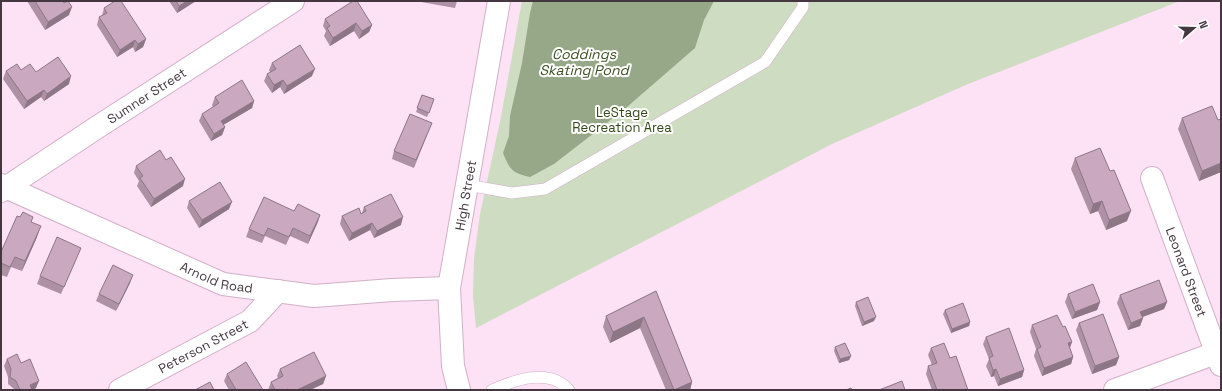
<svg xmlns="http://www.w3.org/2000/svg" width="1222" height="391" font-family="'Space Grotesk',sans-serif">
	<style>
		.green { fill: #cedcc2 }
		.water { fill: #96a887 }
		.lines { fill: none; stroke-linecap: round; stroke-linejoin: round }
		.service-casing { stroke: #d1b0c7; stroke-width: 12 }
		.minor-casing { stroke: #d1b0c7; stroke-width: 24 }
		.tertiary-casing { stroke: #d1b0c7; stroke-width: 24 }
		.service { stroke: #fff; stroke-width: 11 }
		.minor { stroke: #fff; stroke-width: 22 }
		.tertiary { stroke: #fff; stroke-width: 22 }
		.wall { fill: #ae91a5 }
		.shaded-wall { fill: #8d7686 }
		.building { fill: #caa9c0; stroke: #8d7686 }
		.labels { text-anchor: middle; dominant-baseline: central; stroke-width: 4; stroke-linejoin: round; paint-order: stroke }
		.street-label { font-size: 13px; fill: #443740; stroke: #fff }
		.park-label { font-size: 13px; fill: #314816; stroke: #fff }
		.water-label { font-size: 14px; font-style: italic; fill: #39501e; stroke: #fff }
	</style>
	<rect width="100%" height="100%" fill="#fde1f4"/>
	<path class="green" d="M522,1H1180L968,84L832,144L476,328L473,296L474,259L480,214L501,117Z"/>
	<path class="water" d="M533,1H714L704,20L695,48L627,107L585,140L554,164L530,177C512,173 510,170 503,153L509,136L510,116L522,63L530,13Z"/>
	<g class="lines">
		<defs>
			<path id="service" d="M467,185L512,193L545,189L765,62L803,7V1
				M492,390C515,380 549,367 569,390"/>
			<g id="minor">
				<path id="s1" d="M1152,178L1221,365"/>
				<path id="s2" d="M1,185L223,284L314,296L392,290L449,288"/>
				<path id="s3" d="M1,191L96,128L293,1"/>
				<path id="s4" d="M120,390L250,321L278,291"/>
			</g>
			<g id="tertiary">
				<path id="s5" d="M459,390L453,366L449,288L499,1"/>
				<path d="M1115,390L1221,351"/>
			</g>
		</defs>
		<use href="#service" class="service-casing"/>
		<use href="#minor" class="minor-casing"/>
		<use href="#tertiary" class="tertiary-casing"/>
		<use href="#service" class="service"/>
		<use href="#minor" class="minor"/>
		<use href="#tertiary" class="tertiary"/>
	</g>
	<path class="wall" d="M27,1H63L69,15L45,30Z
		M169,1H196L177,13Z
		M421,1H457L455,8L421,2Z
		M104,8L146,39L143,47L135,52L133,47L117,57L97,25L99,17L102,16Z
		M325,19L372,25L369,32L359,39L354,31L330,46L324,36L326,31L323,26Z
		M272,63L312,76L284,94L280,87L272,93L264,81L267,74L270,72L269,70Z
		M21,70L36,72L69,84L44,101L41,97L24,109L3,79L6,71Z
		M422,95L434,99L427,117L416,112Z
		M215,97L254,101L252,108L223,125L225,127L222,135L211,141L199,121L202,114L213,107L212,105Z
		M1182,118L1218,120L1221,172L1199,181L1178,129Z
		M432,123L414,168L392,159L394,151Z
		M1075,158L1127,221L1106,230L1098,211L1090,214L1071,169Z
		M136,166L183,186L151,207L137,186L139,181L134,173Z
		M189,201L229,209L199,228L187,208Z
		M364,207L401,225L374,238L370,230L349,241L340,224L342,216L361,214L362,213Z
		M294,211L320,215L308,244L290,236L286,245L265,236L262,243L246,237L249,229Z
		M31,222L37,237L22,271L11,267L7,277L1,275V252Z
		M78,255L61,294L37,284L40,276Z
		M130,283L116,311L96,301L99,294Z
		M656,291L692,382L690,390H666L640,328L610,343L603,327L606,316Z
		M1068,294L1100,302L1097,310L1072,319L1065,302Z
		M1120,295L1167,302L1164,309L1142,317L1143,318L1140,326L1128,330L1117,303Z
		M856,302L874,321L862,326L855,306Z
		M945,310L970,322L969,326L951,333L943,314Z
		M1079,323L1119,357L1116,365L1092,374L1076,330Z
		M1032,325L1063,327L1072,342L1070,348L1073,357L1071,364L1042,376L1034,356L1036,349L1030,332Z
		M986,337L1024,370L1022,377L998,386L994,376L991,377L986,366L989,359L983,344Z
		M835,347L851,356L849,360L839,363L834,351Z
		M931,348L950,358L968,390H932L926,374L928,366L932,365L928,355Z
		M7,359L21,363L36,388L32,390H14V389L8,384V377L4,366Z
		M280,369L326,376L323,384L310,390H268L271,382L278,378L277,376Z
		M227,374L263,390H229L224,381Z"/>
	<path class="shaded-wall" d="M187,1H196L177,13L179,6Z
		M72,7L69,15L45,30L48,22Z
		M356,23L354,31L330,46L333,38Z
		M372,25L369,32L359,39L362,31Z
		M146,39L143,47L135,52L138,44Z
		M135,40L133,47L117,57L120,50Z
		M315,69L312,76L284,94L287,86Z
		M71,76L69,84L44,101L47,94Z
		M283,80L280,87L272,93L274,85Z
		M44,90L41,97L24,109L27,101Z
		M254,101L252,108L218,128L221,121Z
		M225,127L222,135L211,141L214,134Z
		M1221,163V172L1199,181L1202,171Z
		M185,179L183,186L151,207L154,199Z
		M1102,201L1098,211L1090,214L1093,204Z
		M232,202L229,209L199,228L202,220Z
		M1131,211L1127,221L1106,230L1109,220Z
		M320,215L318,222L308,244L310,236Z
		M403,217L401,225L374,238L377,231Z
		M372,223L370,230L349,241L352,233Z
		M41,226L37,237L22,271L25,261Z
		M133,275L130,283L116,311L119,304Z
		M1100,302L1097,310L1072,319L1075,312Z
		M1167,302L1164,309L1137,319L1140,312Z
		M644,317L640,328L610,343L613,332Z
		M876,317L874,321L862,326L864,322Z
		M1143,318L1140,326L1128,330L1131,323Z
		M970,322L969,326L951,333L952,329Z
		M1072,342L1069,349L1068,343Z
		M851,356L849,360L839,363L840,359Z
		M1073,357L1071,364L1042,376L1044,368Z
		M1119,357L1116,365L1092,374L1095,366Z
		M996,369L994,376L991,377L993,370Z
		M1024,370L1022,377L998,386L1000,379Z
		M326,376L323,384L310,390H297Z
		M39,381L36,388L32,390H28L30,385Z
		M692,382L690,390H674Z"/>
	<path class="building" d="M35,1H63L64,3L68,1L72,7L48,22Z
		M115,1H121L146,39L138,44L135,40L120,50L99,17L107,13L104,8Z
		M176,1H187L179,6Z
		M353,1H357L372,25L362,31L356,23L333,38L327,28L330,26L325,19Z
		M300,45L315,69L287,86L283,80L274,85L267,74L276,69L272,63Z
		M58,57L71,76L47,94L44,90L27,101L6,71L17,64L21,70L30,64L36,72Z
		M242,80L254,101L221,121L225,127L214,134L202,114L219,103L215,97Z
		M422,95L434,99L429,113L417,108Z
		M1212,106L1218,120L1221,119V163L1202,171L1182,118Z
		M410,114L432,123L416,160L394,151Z
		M1100,148L1110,171L1114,170L1131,211L1109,220L1102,201L1093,204L1075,158Z
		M160,150L166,160L171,157L185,179L154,199L140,178L143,176L136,166Z
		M220,182L232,202L202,220L189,201Z
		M391,194L403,217L377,231L372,223L352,233L342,216L359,208L361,214L366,211L364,207Z
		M264,197L294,211L298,204L320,215L310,236L293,228L289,237L268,228L264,236L249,229Z
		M23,212L33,217L31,222L41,226L25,261L15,257L10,267L1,263V252L17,216L20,217Z
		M57,237L81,248L64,287L40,276Z
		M113,265L133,275L119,304L99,294Z
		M1159,280L1167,302L1140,312L1143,318L1131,323L1120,295Z
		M1093,284L1100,302L1075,312L1068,294Z
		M656,291L692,382L674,390L644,317L613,332L606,316Z
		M868,297L876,317L864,322L856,302Z
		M963,303L970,322L952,329L945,310Z
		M1103,314L1119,357L1095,366L1079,323Z
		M1057,315L1063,327L1065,326L1072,342L1068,343L1073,357L1044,368L1037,349L1041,347L1032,325Z
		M1009,328L1024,370L1000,379L996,369L993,370L989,358L993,356L986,337Z
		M845,343L851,356L840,359L835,347Z
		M944,343L950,358L956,356L968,390H937L928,366L937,363L931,348Z
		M314,352L326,376L297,390H289L288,389L285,390H275L271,382L283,376L280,369Z
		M17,354L21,363L30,359L39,381L30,385L32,390H20L16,381L10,377L11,369L7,359Z
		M246,362L263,390H236L227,374Z
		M902,381L905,390H879Z
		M210,382L214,390H195Z
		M851,388L852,390H846Z"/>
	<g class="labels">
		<g class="street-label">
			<text stroke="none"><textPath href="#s3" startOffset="174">Sumner Street</textPath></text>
			<text stroke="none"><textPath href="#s5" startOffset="197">High Street</textPath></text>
			<text stroke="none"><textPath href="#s1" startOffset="100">Leonard Street</textPath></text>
			<text stroke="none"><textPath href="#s2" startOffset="235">Arnold Road</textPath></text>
			<text stroke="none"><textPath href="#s4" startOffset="94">Peterson Street</textPath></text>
		</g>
		<g class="park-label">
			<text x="622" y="112">LeStage<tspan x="622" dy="15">Recreation Area</tspan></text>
		</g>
		<g class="water-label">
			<text x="584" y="54">Coddings<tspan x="584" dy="16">Skating Pond</tspan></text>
		</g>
	</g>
	<rect width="1222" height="391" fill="none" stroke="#443740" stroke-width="4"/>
	<g transform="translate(1194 28) rotate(70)" stroke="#ffffff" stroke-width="3" paint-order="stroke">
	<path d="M0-3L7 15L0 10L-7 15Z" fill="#443740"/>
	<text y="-6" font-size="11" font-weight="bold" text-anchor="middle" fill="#443740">N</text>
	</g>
</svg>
